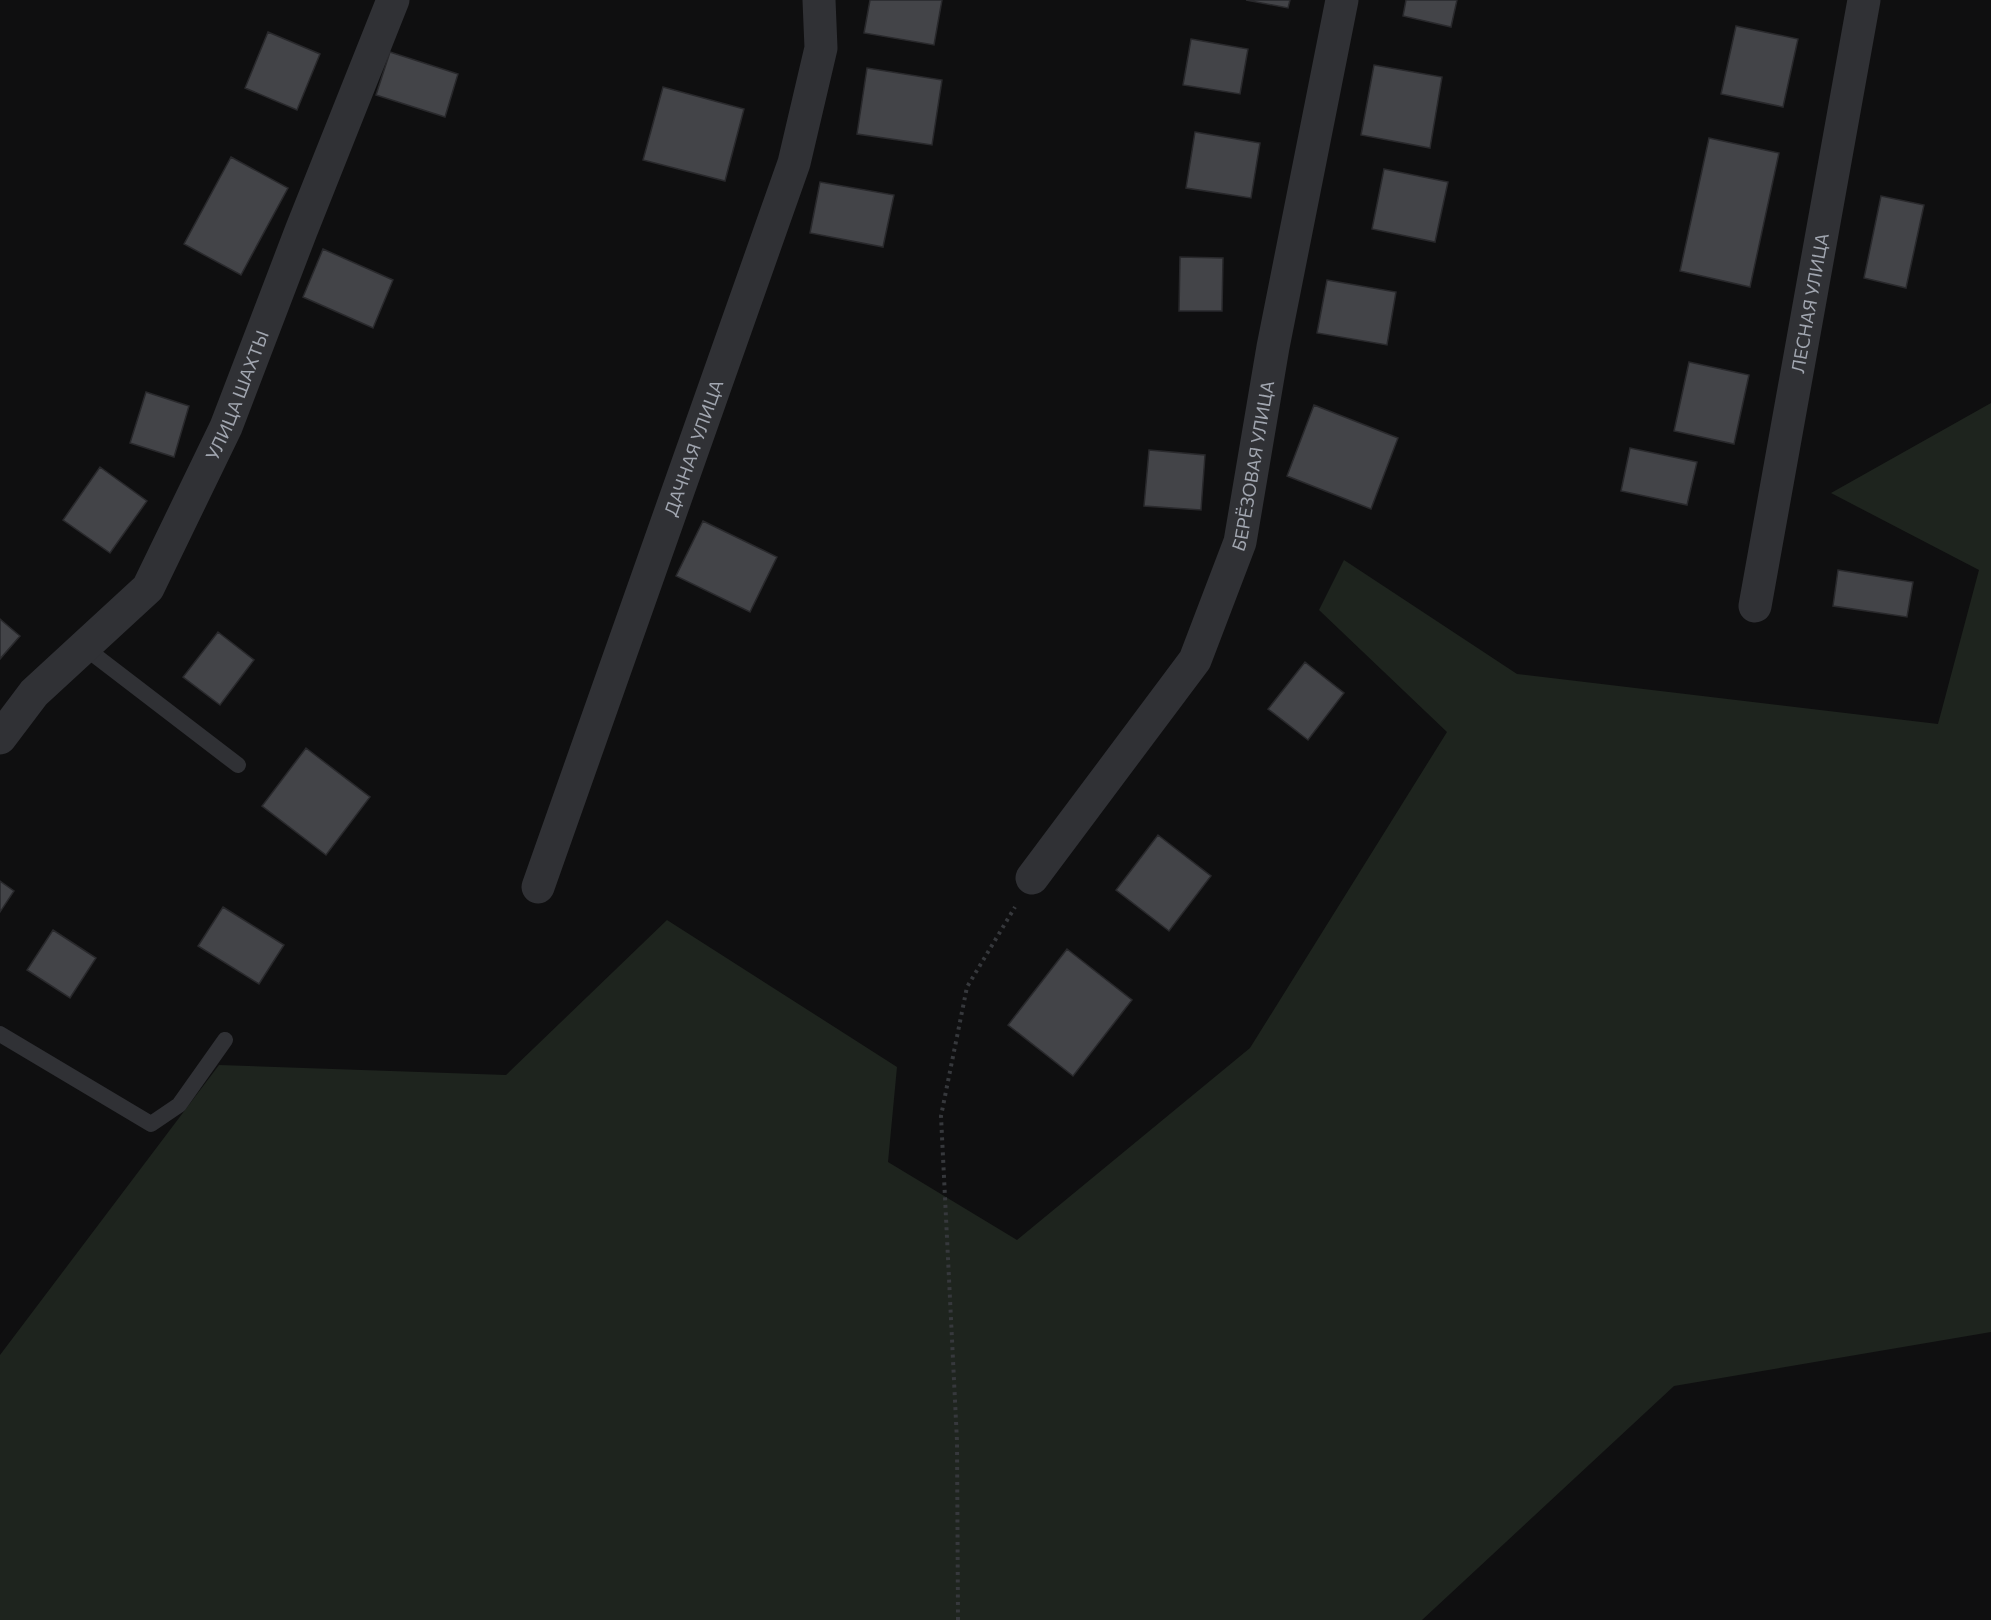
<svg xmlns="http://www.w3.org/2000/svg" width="1991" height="1620" font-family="Commissioner,sans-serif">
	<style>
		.green { fill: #1e241e }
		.building { fill: #434448; stroke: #29292c; stroke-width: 1.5 }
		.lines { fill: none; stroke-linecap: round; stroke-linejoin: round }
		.path { stroke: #36383c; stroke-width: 4; stroke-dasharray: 3 4.5; stroke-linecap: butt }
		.service { stroke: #303135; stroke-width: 16 }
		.minor { stroke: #303135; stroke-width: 33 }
		.labels { text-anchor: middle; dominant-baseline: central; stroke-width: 6; stroke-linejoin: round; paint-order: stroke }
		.street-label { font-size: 18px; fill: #a1a6b0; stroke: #0a0a0b }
	</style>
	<rect width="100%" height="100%" fill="#0f0f10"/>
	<path class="green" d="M1991,403V1332L1674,1386L1422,1620H0V1355L219,1065L506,1075L667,920L897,1067L888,1162L1017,1240L1250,1048L1447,732L1319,610L1344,560L1517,674L1938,724L1979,570L1831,493Z"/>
	<path class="building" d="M870,0H942L934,45L864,33Z
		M1246,0H1290L1288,8Z
		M1406,0H1457L1451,27L1403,16Z
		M1736,26L1798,39L1783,107L1721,94Z
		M268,32L320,54L297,110L245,88Z
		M1191,39L1248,49L1240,94L1183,85Z
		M390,52L458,74L445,117L376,95Z
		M1374,65L1442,77L1430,148L1361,135Z
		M867,68L942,80L932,145L857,134Z
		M663,87L744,109L725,181L643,160Z
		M1195,132L1260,143L1251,198L1186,188Z
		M1709,138L1779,153L1750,287L1680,271Z
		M231,157L288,188L241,275L184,244Z
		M1384,169L1448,182L1435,242L1372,229Z
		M820,182L894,195L883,247L810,233Z
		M1881,196L1924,205L1906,288L1864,278Z
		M323,249L393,280L373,328L303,297Z
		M1180,257L1223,258L1222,311H1179Z
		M1327,280L1396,292L1387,345L1317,333Z
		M1689,362L1749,375L1734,444L1674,431Z
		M146,392L189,406L174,457L130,443Z
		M1314,405L1398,438L1371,509L1287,476Z
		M1630,448L1697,462L1687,505L1621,491Z
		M1149,450L1205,455L1201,510L1144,506Z
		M100,467L147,501L110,553L63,520Z
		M703,521L777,557L750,612L676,576Z
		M1838,570L1913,582L1907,617L1833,606Z
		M0,619L20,636L0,659Z
		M218,632L254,660L220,705L183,677Z
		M1305,662L1344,693L1308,740L1268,709Z
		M306,748L370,797L326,855L262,806Z
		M1158,835L1211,876L1169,931L1116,890Z
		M0,881L14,891L0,912Z
		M223,907L284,945L259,984L198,946Z
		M53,930L96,958L70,998L27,970Z
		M1067,949L1132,1000L1073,1076L1008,1025Z"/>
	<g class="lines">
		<path class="path" d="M958,1620L957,1441L941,1116L967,987L1015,907"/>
		<path class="service" d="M84,647L238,765
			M0,1034L151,1124L179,1105L225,1040"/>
		<g class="minor">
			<path id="s1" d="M1755,606L1864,0"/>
			<path id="s2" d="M0,738L34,693L148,588L226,427L301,231L393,0"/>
			<path id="s3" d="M1032,878L1195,660L1240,542L1273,347L1342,0"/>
			<path id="s4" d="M538,887L794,163L821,48L819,0"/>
		</g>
	</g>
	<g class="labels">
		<g class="street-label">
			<text stroke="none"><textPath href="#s1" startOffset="308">ЛЕСНАЯ УЛИЦА</textPath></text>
			<text stroke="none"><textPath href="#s2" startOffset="424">УЛИЦА ШАХТЫ</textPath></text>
			<text stroke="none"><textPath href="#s4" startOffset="466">ДАЧНАЯ УЛИЦА</textPath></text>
			<text stroke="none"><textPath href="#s3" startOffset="476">БЕРЁЗОВАЯ УЛИЦА</textPath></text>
		</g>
	</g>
</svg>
